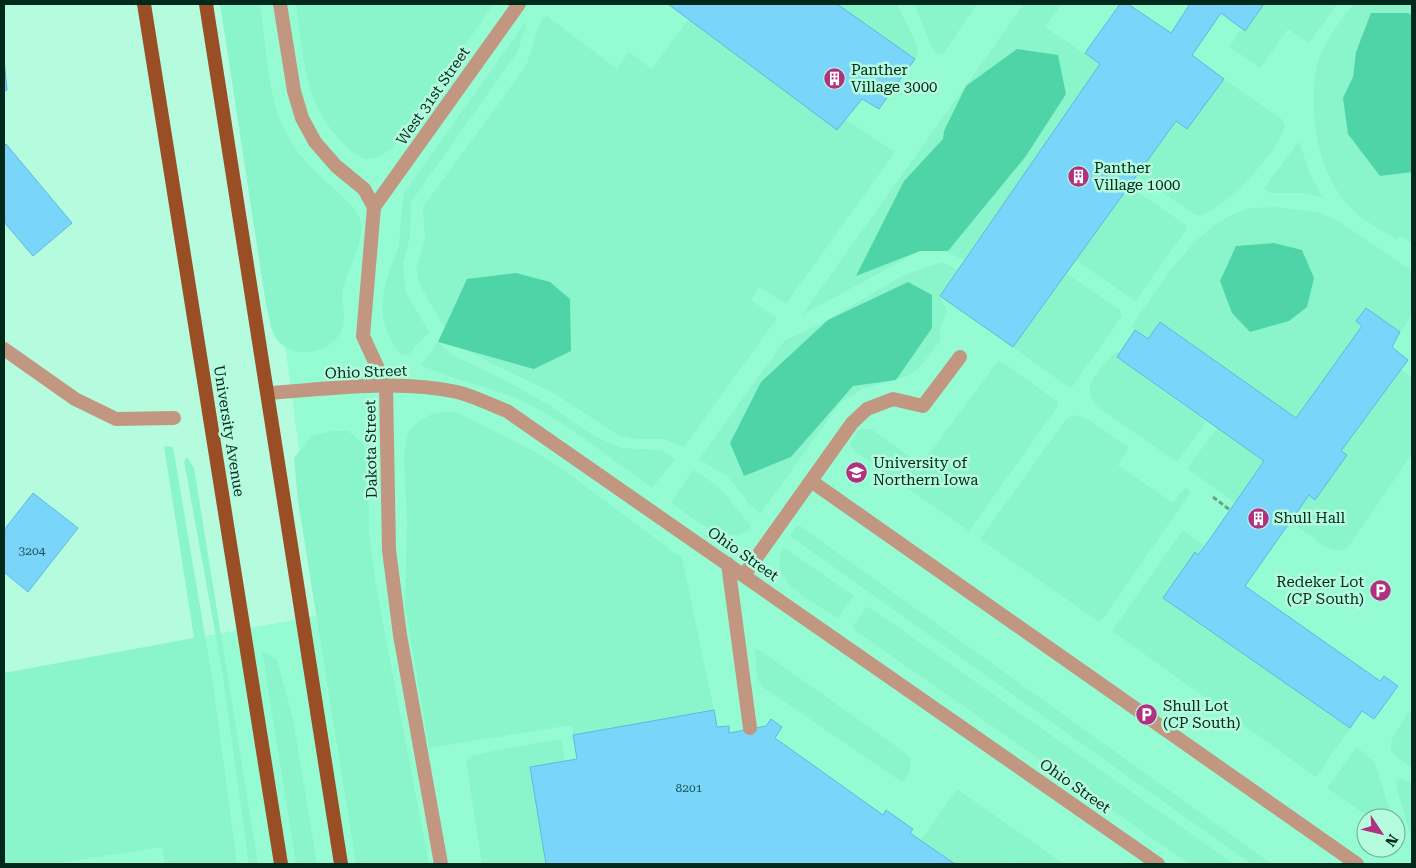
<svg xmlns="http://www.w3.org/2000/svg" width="1416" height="868" font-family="'Roboto Serif',serif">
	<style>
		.built { fill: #95fbd2; fill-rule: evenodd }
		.green { fill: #8af5cb }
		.forest { fill: #4ed4a6 }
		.building { fill: #79d5fa; stroke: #5db9de }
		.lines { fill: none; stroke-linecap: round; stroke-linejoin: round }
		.path { stroke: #69a38c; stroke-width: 3; stroke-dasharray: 5 2.5; stroke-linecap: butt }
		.service { stroke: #c29782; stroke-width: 14 }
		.minor { stroke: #c29782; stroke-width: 14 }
		.tertiary { stroke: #c29782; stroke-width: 14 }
		.primary { stroke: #9a4e25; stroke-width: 14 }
		.labels { text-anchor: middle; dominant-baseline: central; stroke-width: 5; stroke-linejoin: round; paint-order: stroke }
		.number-label { font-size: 12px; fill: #1e5353 }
		.poi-label { font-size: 15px; fill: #00281b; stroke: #b5fcde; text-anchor: start }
		.street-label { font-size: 15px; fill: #00281b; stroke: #b5fcde }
	</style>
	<rect width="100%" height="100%" fill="#b5fcde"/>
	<path class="built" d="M232,4H1412V864H4V673L321,615L283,329ZM1366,818H1396V848H1366Z"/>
	<path class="green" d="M220,4H260C266,43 268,107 290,140C296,150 303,159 311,167C324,182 358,204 361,223C363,246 348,268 343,289C340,301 347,314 343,327C334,353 297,361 278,341C271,334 269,315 266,305Z
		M296,4H494L392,148C371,163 364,163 346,146C303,105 304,58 296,4Z
		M837,4H897L917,45L918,54L915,59Z
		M914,4H977L943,54H938L933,50Z
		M1024,4H1062L1045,27L1100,64L964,260L941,249L920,251L802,315Z
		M1264,4H1337L1309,43L1288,29L1260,68L1230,47L1239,31H1245Z
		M1353,4H1412V244L1401,236L1397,240C1381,230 1363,221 1350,207C1318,174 1307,110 1317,66C1322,43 1340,22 1353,4Z
		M547,16L617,69L629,52L652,69L689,19L837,130L846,120L895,152L786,304L760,287L751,300L777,318L684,447L664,439H635L618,435L555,394L471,353L442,324L419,283L416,268L425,240L423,207L526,66L541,20Z
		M527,20L518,51L411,202L410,237L403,264L404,276L406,293L429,332L408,355H402C378,327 379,303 390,269C393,260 398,251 399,243C401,226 401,210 404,193Z
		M1224,79L1283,120L1285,126C1280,149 1220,217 1196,215L1137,175L1176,121L1187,128Z
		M1299,141L1310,174L1322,197L1303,193H1270L1264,188Z
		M1129,186L1186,225L1187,229L1135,301L1076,260Z
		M1274,207L1317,212L1337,220L1412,271V315L1400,332L1366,308L1356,321L1362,326L1296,418L1160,322L1148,339L1131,327C1161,285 1195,224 1247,209C1255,207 1265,208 1274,207Z
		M942,262L958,270L940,296L947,312L940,328V341L921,366L908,376L862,389L840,403L760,514L749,504L728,477L699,459L785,340L821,324L904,275Z
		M1066,273L1120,310L1122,316L1072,387L1067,386L1013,347Z
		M438,342L452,355L501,378L549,405L594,436L622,448L661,450L675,459L652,488C612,460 572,426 528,404C494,387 455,381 421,365Z
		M1116,351L1120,353L1117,357L1206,422L1177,462L1100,409C1075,389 1101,369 1116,351Z
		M999,360L1057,401L1058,406L969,531L853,450L850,443L860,429H871L921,465Z
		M1400,369L1412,377V454L1348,547L1339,551L1325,547L1290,521L1309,495L1315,499L1347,455L1341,451Z
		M449,412L460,414L537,453L562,469L682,558L714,710L573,735L572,725L429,748L405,606L407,521L404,454L408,433L419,421L434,413Z
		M1074,415L1088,419L1129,448L1118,465L1173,503L1185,487L1191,492L1102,620L1098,621L980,539L1067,418Z
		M1217,428L1264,461L1235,503L1189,470L1188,467Z
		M332,431H348L362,442L368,455L369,532L376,586L429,864H356L298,501L294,458L313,435Z
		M164,446L173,447L213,683L237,864H165L162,847L52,864H4V673L194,638Z
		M187,457L194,468L258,864H249L222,670L184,461Z
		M693,470L718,486L751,526C732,553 689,515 671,503Z
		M800,526L1272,864H1251L790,536L795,528Z
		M1183,530L1205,546L1198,555L1195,553L1350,728L1316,777L1112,631Z
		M783,547L854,596L838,618C814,602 765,582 783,547Z
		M869,607L872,609L1234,864H1189L856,631L853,626L866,608Z
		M755,650L761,651L903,751L911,760L910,772L902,782L763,687L757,679Z
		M262,651L277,660L293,719L317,864H296Z
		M1412,712V768L1393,754L1390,748L1392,739L1408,713Z
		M558,739L562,741L565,761L530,767L546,864H482L466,761L473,755Z
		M1357,747L1375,763L1392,818H1371L1327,788Z
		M1401,778L1412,783V840L1397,789L1396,782Z
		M957,789L1064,864H1027L1014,862L1005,864H955L921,840Z"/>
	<path class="forest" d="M1371,13H1408L1412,15V172L1380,176L1348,134L1343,98L1353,77L1356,52Z
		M1017,49L1058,55L1066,94L1026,156L948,251H920L856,276L904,181L943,139L944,131L966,86Z
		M1274,243L1302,250L1314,278L1307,307L1289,321L1250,332L1232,313L1220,281L1236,246Z
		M516,273L550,282L570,299L571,351L534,369L438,342L467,279Z
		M908,282L932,295V328L896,380L853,386L791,457L744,476L730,443L761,382L828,320Z"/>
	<path class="building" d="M668,4H837L915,59L879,109L862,99L837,130Z
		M1120,4H1128L1171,33L1190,4H1264L1245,31L1221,13L1192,55L1224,79L1187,129L1176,121L1013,347L940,296L1100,64L1085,53Z
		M4,59L7,90L4,91Z
		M6,144L72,223L33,256L4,222V146Z
		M1366,308L1400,332L1392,347L1408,360L1341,451L1347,455L1315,500L1309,495L1245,586L1380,681L1384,676L1398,686L1374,719L1362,711L1350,728L1163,598L1195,552L1198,555L1205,546L1264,461L1117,357L1135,330L1148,339L1160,322L1296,418L1362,326L1356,321Z
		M33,493L78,528L28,592L4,572V530Z
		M714,710L717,727L729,726V733L766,726L771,719L782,727L775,738L883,815L886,810L913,829L910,833L955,864H546L530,767L577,759L573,735Z"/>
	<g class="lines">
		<path class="path" d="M1213,497L1230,510"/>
		<path class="service" d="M374,207L519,4
			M811,481L1357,864
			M728,564L750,728
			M744,575L852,423L867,409L893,399L923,406L960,357"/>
		<path class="minor" d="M280,4L294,91L302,118L315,142L336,166L364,189L374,207L363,336L386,386L389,550L400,635L441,864
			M4,349L75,399L116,419L174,418"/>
		<path class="tertiary" d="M268,393C330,389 396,379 457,392C474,396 491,405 507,411L1158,864"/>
		<path class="primary" d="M144,4L281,864
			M206,4L341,864"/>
	</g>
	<defs>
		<symbol id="building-disc" viewBox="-11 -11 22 22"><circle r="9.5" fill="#af3180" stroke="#b5fcde"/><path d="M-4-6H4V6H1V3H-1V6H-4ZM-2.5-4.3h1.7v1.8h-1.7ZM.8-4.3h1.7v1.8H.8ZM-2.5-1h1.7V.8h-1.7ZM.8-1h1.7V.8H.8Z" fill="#fff"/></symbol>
		<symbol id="university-disc" viewBox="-11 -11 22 22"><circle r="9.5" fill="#af3180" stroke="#b5fcde"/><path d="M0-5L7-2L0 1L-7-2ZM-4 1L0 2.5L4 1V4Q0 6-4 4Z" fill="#fff"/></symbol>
		<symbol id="parking-disc" viewBox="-11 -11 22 22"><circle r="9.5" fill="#af3180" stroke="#b5fcde"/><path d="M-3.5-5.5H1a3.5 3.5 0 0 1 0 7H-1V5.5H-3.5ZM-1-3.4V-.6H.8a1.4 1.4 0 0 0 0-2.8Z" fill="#fff"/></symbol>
	</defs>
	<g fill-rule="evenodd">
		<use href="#building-disc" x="822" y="66" width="25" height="25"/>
		<use href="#building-disc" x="1066" y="164" width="25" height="25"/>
		<use href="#university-disc" x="844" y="460" width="25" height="25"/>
		<use href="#building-disc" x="1246" y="506" width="25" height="25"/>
		<use href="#parking-disc" x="1368" y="578" width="25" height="25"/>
		<use href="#parking-disc" x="1134" y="702" width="25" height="25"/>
	</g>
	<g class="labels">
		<g class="number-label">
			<text x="32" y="551">3204</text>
			<text x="689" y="788">8201</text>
		</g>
		<g class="poi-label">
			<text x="851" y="70">Panther<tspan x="851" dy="17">Village 3000</tspan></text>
			<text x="1094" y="168">Panther<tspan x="1094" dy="17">Village 1000</tspan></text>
			<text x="873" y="463">University of<tspan x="873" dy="17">Northern Iowa</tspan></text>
			<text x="1274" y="518">Shull Hall</text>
			<text x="1364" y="582" text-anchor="end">Redeker Lot<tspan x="1364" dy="17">(CP South)</tspan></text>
			<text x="1163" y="706">Shull Lot<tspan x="1163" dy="17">(CP South)</tspan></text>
		</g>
		<g class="street-label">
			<text transform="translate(433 96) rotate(-55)">West 31st Street</text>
			<text transform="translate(366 372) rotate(-2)">Ohio Street</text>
			<text transform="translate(229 431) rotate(81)">University Avenue</text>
			<text transform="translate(371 449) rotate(-91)">Dakota Street</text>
			<text transform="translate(743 554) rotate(35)">Ohio Street</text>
			<text transform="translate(1075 786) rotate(35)">Ohio Street</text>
		</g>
	</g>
	<rect width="1416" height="868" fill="none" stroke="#00281b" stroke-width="10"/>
	<g transform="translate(1381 833) rotate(125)"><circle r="24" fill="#b5fcde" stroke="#6da790"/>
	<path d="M0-4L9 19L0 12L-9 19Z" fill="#af3180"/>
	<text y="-8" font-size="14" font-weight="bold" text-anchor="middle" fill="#00281b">N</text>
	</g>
</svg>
